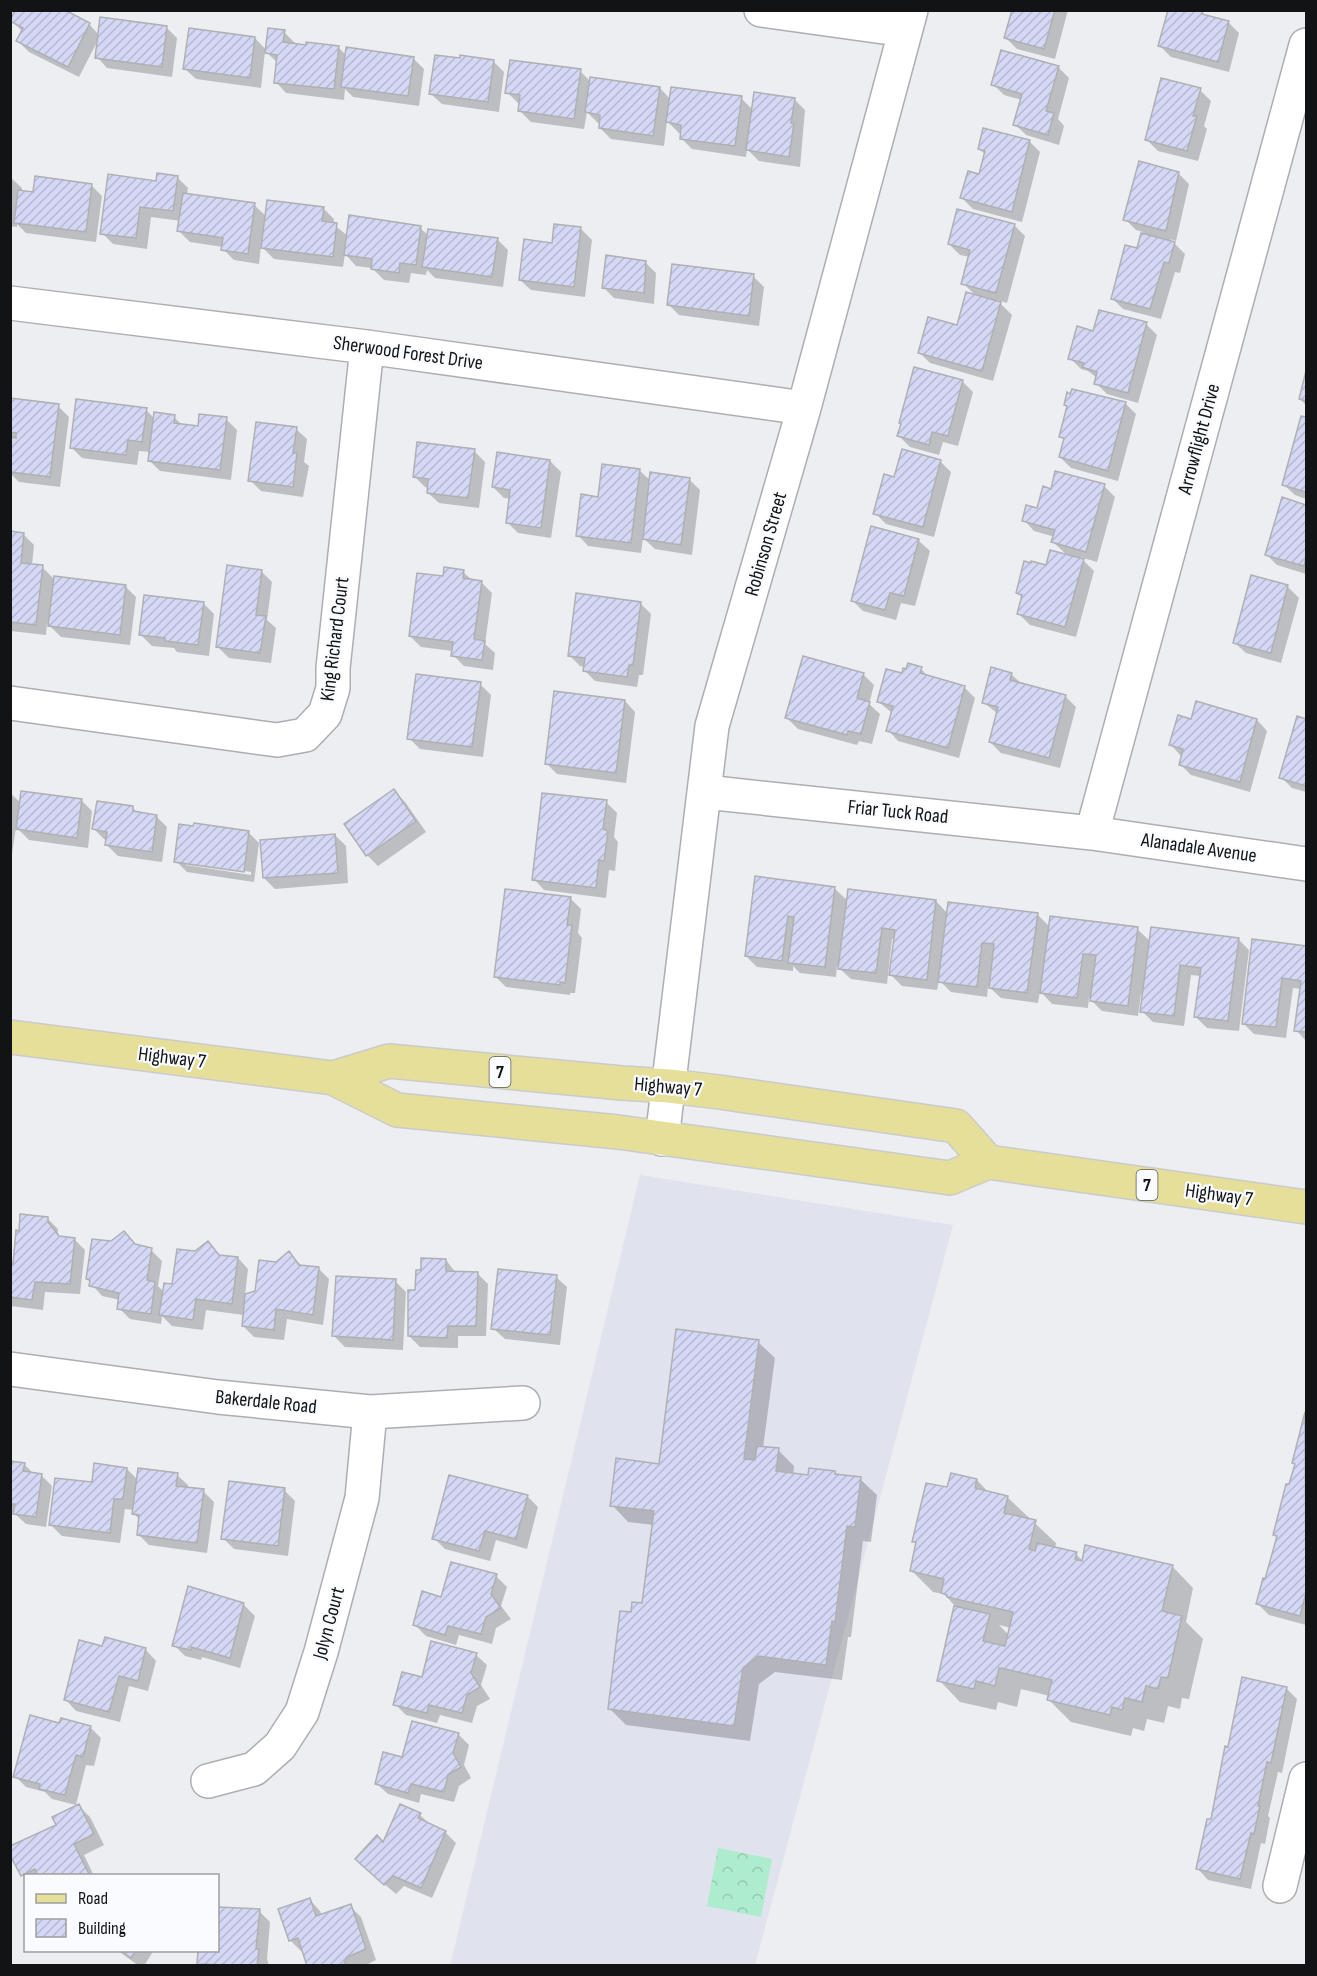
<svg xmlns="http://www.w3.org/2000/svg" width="1317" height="1976" font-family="'Sofia Sans Condensed',sans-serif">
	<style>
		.built { fill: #e0e2ed }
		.park { fill: url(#park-crowns) }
		.shadow { fill: #0003; fill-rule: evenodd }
		.building { fill: url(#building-hatch); stroke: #afb0b4; stroke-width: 1.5 }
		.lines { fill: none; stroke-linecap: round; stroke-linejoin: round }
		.minor-casing { stroke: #adaeb1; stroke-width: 36 }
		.primary-casing { stroke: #cbcbcb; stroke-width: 36 }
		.minor { stroke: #fff; stroke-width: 33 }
		.primary { stroke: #e5df9a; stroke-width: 33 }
		.labels { text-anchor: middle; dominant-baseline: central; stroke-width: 4.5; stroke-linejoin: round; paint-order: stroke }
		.shield { fill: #fafbff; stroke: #58595a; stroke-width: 1.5 }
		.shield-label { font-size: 18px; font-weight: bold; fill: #121314 }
		.street-label { font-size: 20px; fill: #121314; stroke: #fafbff }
	</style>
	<defs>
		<pattern id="park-crowns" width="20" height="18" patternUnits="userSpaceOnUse" patternTransform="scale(1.5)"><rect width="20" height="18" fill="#adeccd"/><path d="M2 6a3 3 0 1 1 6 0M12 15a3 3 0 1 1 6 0" fill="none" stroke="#94caaf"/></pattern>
		<pattern id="building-hatch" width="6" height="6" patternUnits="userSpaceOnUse" patternTransform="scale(1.5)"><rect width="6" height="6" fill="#d4d8f4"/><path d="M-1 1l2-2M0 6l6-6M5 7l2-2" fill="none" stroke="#b5b8d0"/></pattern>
	</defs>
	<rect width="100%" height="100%" fill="#edeef2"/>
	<path class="built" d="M640,1175L953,1225L755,1965L450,1966Z"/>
	<path class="park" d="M718,1848L772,1859L761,1917L707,1906Z"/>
	<path class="shadow" d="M1013,10H1068L1055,59L1017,49L1006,38Z
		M1202,12L1206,17L1228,22L1239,33L1229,72L1171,57L1160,46Z
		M12,21L89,24L99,35L166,27L177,38L172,77L107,68L97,57L99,38L79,77L29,52L18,41L23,32Z
		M284,32L295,43V45L338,47L347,56L413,58L424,69L419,106L353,97L345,89L344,100L286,93L276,82L278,63L265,51L261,88L196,79L185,69L255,38L267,51Z
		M493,61L504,72L499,112L442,104L431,94Z
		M1059,68L1069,78L1058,119L1064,126L1059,145L1026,135L1015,124L1022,100L1004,95L993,84Z
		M580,71L591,82L660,88L671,100L741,98L753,110L794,99L805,110L800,167L759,161L747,149L746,157L692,149L681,138L682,133H679L667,121L664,146L611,139L600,128L601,123H598L587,112L584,129L531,122L520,111L521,104L518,103L507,92Z
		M1200,90L1211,101L1204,126L1207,129L1198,161L1158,151L1147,140Z
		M1030,142L1040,152L1022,222L973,209L962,198L980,176L986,155L979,149Z
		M1178,173L1189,184L1176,241L1170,239L1185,254L1180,273L1175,272L1161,319L1123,309L1112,298L1138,250L1143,232L1136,230L1125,219Z
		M10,177L22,188V192L34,194L91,185L102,196L96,242L26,233L17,224V227L10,226Z
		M177,177L188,188L187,195L254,205L267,217L323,208L334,219L333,224L348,236L420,228L428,235L497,239L508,250L503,287L435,278L427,270L426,275L411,273L409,283L384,280L372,268L356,266L345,254L343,267L274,259L261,246L259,264L234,260L223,249V247L190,242L179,231L181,221L151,217L147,249L113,244L102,233L158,182Z
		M1014,225L1025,236L1007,303L997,300L1012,315L993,381L930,363L919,352L958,327L977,297L963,283L970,257L960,255L949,244Z
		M581,229L592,240L585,297L531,290L520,280L553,245Z
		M645,262L656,273L654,304L614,298L603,287Z
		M753,276L764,287L759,326L679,315L668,304Z
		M1146,324L1157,335L1138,403L1107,394L1096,383L1097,378L1088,371L1081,369L1070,358L1094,333Z
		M1306,377V405L1300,399Z
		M962,381L973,392L958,446L943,442L939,455L910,447L899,436Z
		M10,399L58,406L69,417L60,487L19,482L10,473L12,441H10Z
		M1125,403L1136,414L1118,481L1071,468L1060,457L1065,441L1060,436L1068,408L1065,405Z
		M146,410L154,418L174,417L183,426L199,428L226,419L237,430L231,480L160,471L149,460L150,452L139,451L137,465L82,458L71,447Z
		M1302,418L1306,419V499L1295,495L1284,485Z
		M296,429L307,439L304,462L309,466L303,497L261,491L250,480Z
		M474,451L485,462L479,508L439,503L428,493L429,488L425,487L414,476Z
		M550,461L561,472L551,538L518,533L507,522L511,499L504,498L493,487Z
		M940,461L951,472L934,537L886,524L875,513L895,478Z
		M640,471L651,481L689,479L700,490L692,555L655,549L643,538L641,553L588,546L578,535L600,498Z
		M1104,486L1115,497L1097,562L1080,557L1094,571L1076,637L1030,625L1019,614L1023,598L1017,593L1047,567L1068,556L1053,542L1055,537L1034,531L1024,520L1038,510L1052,491Z
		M1283,499L1306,507V574L1277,565L1266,554Z
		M872,528L919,541L930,551L915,606L901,603L896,620L863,611L852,600Z
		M10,533L23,534L34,545L32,565L42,567L55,580L125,586L136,597L130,645L61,637L47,623L46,635L11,631Z
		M261,571L272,582L267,620L276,628L271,663L229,658L218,647Z
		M463,572L473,581L481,582L492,593L485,644L495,653L493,670L464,666L453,655V651L421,647L410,636L444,578Z
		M1253,577L1288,587L1299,598L1281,663L1246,653L1235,643Z
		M203,603L214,614L209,656L177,652L174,648L152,646L141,635Z
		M640,603L651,614L643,675H639L637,687L595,681L585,671V667L580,666L569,655Z
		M921,669L930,678L964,687L975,698L959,758L898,741L888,730L892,713L879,702L903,674Z
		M863,674L874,685L869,704L880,714L872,744L859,741L857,745L798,729L787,718Z
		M1011,674L1023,685L1065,696L1076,707L1060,768L1001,753L990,742L998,714L983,702Z
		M480,684L491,695L483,757L420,749L409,738Z
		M625,701L635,712L626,783L557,774L546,763Z
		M1298,718L1306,721V792L1292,788L1281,777Z
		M1257,720L1267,731L1250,792L1191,775L1180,764L1181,756L1171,745L1192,721Z
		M394,791L405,802L426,832L378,866L367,855Z
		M10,793L21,803L81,800L92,811L88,848L29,840L16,827L10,867Z
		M606,802L617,813L614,837L618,842L615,871L609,870L606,898L544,890L534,879Z
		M133,808L138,813L156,816L167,827L162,862L118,856L107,845L108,840H105L94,829Z
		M248,832L259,843L254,882L187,872L176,861ZM186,862L251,872V875L186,865Z
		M335,835L346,846L348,883L275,889L264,878Z
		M756,878L834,888L848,901H936L948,914H1037L1050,927L1137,929L1151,942L1238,939L1249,950L1239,1031L1207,1028L1196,1017L1201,976L1191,975L1184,1026L1153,1022L1142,1011L1144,994H1141L1138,1016L1102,1011L1089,998L1088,1008L1052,1004L1040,991L1038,1003L1001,998L988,986L987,997L951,992L939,980L937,990L902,986L891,975L895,939H892L887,984L851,979L837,966L836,977L800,973L793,966V971L757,967L746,956Z
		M570,898L581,909L578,933L582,938L575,993H570V995L506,987L495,976Z
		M1254,941L1306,948V1041L1296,1030L1302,989L1293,988L1286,1038L1254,1034L1243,1023Z
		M47,1218L58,1229V1234L61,1238L74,1239L85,1250L80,1294L45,1292L43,1310L11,1306L10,1265H14Z
		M208,1243L221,1257L238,1258L248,1269L245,1295L256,1292L277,1263L289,1253L302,1266L318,1268L329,1279L323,1325L287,1319L284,1340L254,1337L243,1326L244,1315L206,1310L203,1330L172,1326L162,1316L161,1324L130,1319L119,1308L120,1300L102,1296L87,1279L137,1246L151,1250L162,1261L158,1286L164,1292L174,1286L195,1253Z
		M446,1260L456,1273H477L488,1284L486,1336H458V1348L420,1347L409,1336L410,1325L422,1271Z
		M556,1277L567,1287L560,1345L505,1339L494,1329Z
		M395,1281L406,1292L403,1350L345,1347L334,1336Z
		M758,1342L775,1358L763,1448L778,1450L794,1466L793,1475L809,1477L835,1472L838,1476L860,1479L877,1495L871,1542L863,1541L851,1637H848L842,1680L775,1672L759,1684L750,1741L626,1725L609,1708L632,1614L644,1605L654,1525L628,1522L612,1505L661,1465Z
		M1306,1414V1625L1269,1615L1258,1604L1266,1582L1278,1537L1275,1534L1296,1465L1293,1463Z
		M10,1462L24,1464L34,1474L41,1475L52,1486L46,1527L26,1524L14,1513L10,1512Z
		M127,1469L138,1480L177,1475L188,1485V1489L203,1491L214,1502L207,1553L149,1545L138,1534L140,1520L134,1514V1510L125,1509L120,1543L62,1536L51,1525L93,1484Z
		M977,1480L989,1493L1007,1497L1056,1543L1055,1549L1076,1554L1083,1561L1172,1566L1193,1588L1186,1622L1203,1639L1189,1699L1182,1698L1180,1709L1168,1706L1164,1723L1147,1719L1144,1731L1133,1728L1131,1736L1071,1722L1049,1700L1050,1696L1021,1689L1017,1707L998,1702L996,1710L960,1702L939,1680L955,1606L944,1594L933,1592L911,1570L917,1545L914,1541L948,1489ZM999,1625L1011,1628L1009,1635Z
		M284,1490L295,1501L288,1556L234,1549L223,1538Z
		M527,1496L538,1507L527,1549L496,1540L490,1561L445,1549L434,1538Z
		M496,1576L507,1587L501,1606L511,1619L496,1628L492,1644L459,1635L456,1645L426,1636L415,1625L442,1599Z
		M223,1599L244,1605L255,1616L240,1668L202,1657L201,1660L185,1656L174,1645Z
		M103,1648L146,1650L156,1661L148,1691L129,1686L120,1722L76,1711L66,1700Z
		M476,1655L487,1665L481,1685L490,1699L477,1706L472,1723L440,1715L437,1723L406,1715L395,1704L423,1679Z
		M1286,1688L1297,1699L1282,1773L1278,1772L1268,1816L1270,1818L1265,1844L1261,1843L1251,1889L1208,1880L1198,1869L1212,1821Z
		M61,1725L90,1727L101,1738L94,1766L86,1765L76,1805L52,1799L45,1792L26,1787L15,1776Z
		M458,1734L469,1745L464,1765L471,1778L459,1786L454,1802L421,1794L419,1803L388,1794L377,1784L403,1759Z
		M79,1806L90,1817L104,1845L84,1855L94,1876H26V1878L22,1875L58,1825Z
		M420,1815L431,1825L445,1832L456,1843L432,1898L404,1886L396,1894L368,1870L384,1844Z
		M310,1900L320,1911L322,1916L350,1906L361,1917L376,1960L364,1966H308L303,1951H301L290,1940Z
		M218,1908L259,1911L270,1922L267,1959L269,1966H201L199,1964L218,1950Z
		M117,1950H154L144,1966H139Z"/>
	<path class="building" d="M15,10H65L90,23L68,67L16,41L23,28L10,21Z
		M1012,10H1055L1044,49L1004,38Z
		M1168,10H1200L1203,11L1202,14L1229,21L1218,62L1158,46Z
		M100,17L167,26L162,67L95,58Z
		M189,28L255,37L250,78L183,69Z
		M268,28L285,30L283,42L306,45V42L339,46L334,89L274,83L277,55L265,53Z
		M346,47L414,57L408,96L341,87Z
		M1001,50L1059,66L1046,111L1054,113L1048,135L1013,125L1022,94L991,85Z
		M435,55L460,58V55L494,60L488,102L429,94Z
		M510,60L581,69L574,119L518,111L520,95L505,93Z
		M590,77L660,87L653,136L599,128L600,115L585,112Z
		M1161,78L1201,88L1193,116H1197L1187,151L1145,140Z
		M671,87L742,96L735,146L680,139L681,125L666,122Z
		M754,92L795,98L791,123H794L789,157L746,150Z
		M983,128L1030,140L1012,212L960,198L968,171L979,174L985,151L978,149Z
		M1139,161L1179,172L1166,231L1123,220Z
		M157,173L178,176L173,211L140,207L136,238L100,234L108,174L156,181Z
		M35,176L92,184L86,232L14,223L18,190L33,192Z
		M183,193L255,203L248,254L221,250L223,238L177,231Z
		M267,200L324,207L322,221L337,223L333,257L261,248Z
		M957,209L1015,224L996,293L961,284L970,250L948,244Z
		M349,215L421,226L416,265L400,263L399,273L371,269L372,259L344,255Z
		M554,224L581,227L574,287L519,280L524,239L552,243Z
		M428,229L498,238L492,277L422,267Z
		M1141,233L1175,242L1169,263L1164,262L1150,309L1111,299L1125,245L1137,248Z
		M606,255L646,261L644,293L602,288Z
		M672,264L754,274L749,316L667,305Z
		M966,292L1001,302L982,371L918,353L928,317L957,325Z
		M1099,310L1147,322L1128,393L1094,384L1097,372L1082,367L1084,363L1068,359L1077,326L1093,331Z
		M914,367L963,380L948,436L932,432L929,445L897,436L901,424L899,423Z
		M1306,371V401L1299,399Z
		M1072,389L1126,402L1108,471L1059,457L1064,438L1059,437L1067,406L1064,405L1067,392L1070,394Z
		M10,398L59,404L50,477L10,472L11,437L16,438V433L10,432Z
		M76,399L147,408L142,442L128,440L126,455L70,448Z
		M154,412L175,415L174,423L198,426L199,414L227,417L220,470L148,461Z
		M1301,416L1306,417V492L1282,485Z
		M256,422L297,427L293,453H297L293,487L248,481Z
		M417,442L475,449L468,498L427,493L428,479L413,477Z
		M902,449L941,460L923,527L873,514L884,474L894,477Z
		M497,452L550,460L541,528L506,523L510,490L492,487Z
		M602,464L640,469L631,543L576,536L581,494L598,497Z
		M1055,471L1105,484L1086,552L1051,542L1055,530L1022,521L1026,505L1037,508L1043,486L1051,489Z
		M650,472L690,478L681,545L643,539Z
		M1282,497L1306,505V558L1304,566L1265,555Z
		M871,526L919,539L904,596L890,593L885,610L851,601Z
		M10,531L24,533L21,563L43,565L36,625L10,622Z
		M1050,550L1084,559L1065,627L1017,614L1022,595L1016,593L1024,561L1031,563V561L1046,565Z
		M227,565L262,570L256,615L266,616L260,653L216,647Z
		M444,567L464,570L463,578L482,581L474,639L485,641L482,660L451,656L453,642L409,636L417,573L443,576Z
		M1251,575L1288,585L1271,653L1233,643Z
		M54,576L126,585L120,635L48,626Z
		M576,593L641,602L633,665H629L627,677L583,671L585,658L568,656Z
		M144,595L204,602L198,645L165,641V638L139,635Z
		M803,656L864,673L857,698L870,702L861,734L848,731L847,735L785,718Z
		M908,663L922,667L920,673L965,686L948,748L886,731L893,706L877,702L886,669L902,673L903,668L906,669Z
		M991,667L1012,673L1010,680L1066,695L1049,758L989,742L998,707L982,703Z
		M416,674L481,682L472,747L407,739Z
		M554,691L625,700L616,773L545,764Z
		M1196,701L1257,719L1240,782L1179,765L1183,749L1169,745L1178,715L1191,719Z
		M1297,716L1306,719V786L1279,778Z
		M394,789L416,821L366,856L344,824Z
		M21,791L82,799L77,838L16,829Z
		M542,793L607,800L603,829L608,831L604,861L599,860L596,888L532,880Z
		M97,801L133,806V811L157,815L152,852L105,845L107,832L92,829Z
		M194,823L249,831L244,872L174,862L179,824L193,826Z
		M335,834L338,873L263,878L260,840Z
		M755,876L835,887L825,967L788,963L794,917L788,916L782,961L745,956Z
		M505,889L571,897L567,925H572L565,983L560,982V985L494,977Z
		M848,889L936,900L927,980L889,975L895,930L882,928L876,973L838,969Z
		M948,902L1038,913L1027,993L989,988L994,944L982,943L977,987L938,982Z
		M1050,916L1138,927L1128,1006L1090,1001L1096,955L1083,954L1077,998L1040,993Z
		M1151,927L1239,938L1228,1021L1194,1017L1201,968L1180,965L1174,1016L1140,1012Z
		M1252,939L1306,946V1032L1294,1031L1301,981L1282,978L1276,1027L1242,1024Z
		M20,1214L48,1217V1222L59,1236L75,1238L70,1284L35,1282L32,1300L10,1297V1264H13L16,1230L19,1231Z
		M124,1231L135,1244L152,1248L147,1280L155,1282L151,1314L117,1309L119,1293L89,1286L90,1280L86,1279L92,1239L111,1241Z
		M208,1241L219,1255L238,1257L232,1304L196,1299L193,1320L159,1315L164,1283L172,1284L177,1249L195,1251Z
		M289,1251L299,1265L319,1267L313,1315L276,1309L274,1330L242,1326L245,1294L255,1291L259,1260L276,1262Z
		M421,1258L446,1259V1271L478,1272L476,1326H448L447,1338L408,1336V1290H415L416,1270H421Z
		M498,1269L557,1275L550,1335L491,1329Z
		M336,1276L396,1279L393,1340L332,1336Z
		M676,1329L759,1340L744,1459L755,1460L757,1446L779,1448L776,1471L808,1475L809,1468L835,1471V1474L861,1477L855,1527L847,1526L835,1622L832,1621L826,1665L758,1656L743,1668L734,1726L608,1709L620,1611L631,1612L632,1602L642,1603L654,1511L610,1506L616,1458L659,1464Z
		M1305,1412L1306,1593L1300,1616L1256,1604L1263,1578L1265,1579L1277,1536L1273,1535L1286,1484H1289L1295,1464L1292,1463Z
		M10,1461L25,1463L23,1471L42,1474L36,1517L13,1514L15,1504H10Z
		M94,1463L127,1468L123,1499H114L110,1533L49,1525L55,1478L92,1482Z
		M138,1468L178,1473L176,1486L204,1489L197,1543L137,1535L139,1515L132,1514Z
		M951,1473L977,1479L975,1488L1008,1496L1004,1513L1036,1520L1029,1549L1035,1551L1037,1543L1077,1552L1075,1559L1082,1561L1085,1545L1173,1565L1162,1611L1182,1616L1168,1678L1161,1677L1158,1689L1146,1686L1142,1702L1125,1698L1122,1710L1112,1707L1110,1715L1047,1700L1052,1680L1001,1668H999L995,1686L976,1681L974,1689L937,1681L954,1606L990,1614L983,1641L1005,1646L1013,1612L947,1597V1595L941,1593L944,1579L910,1571L916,1542H912L926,1483L947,1487Z
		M449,1475L528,1495L516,1539L485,1531L479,1551L432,1539Z
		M229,1481L285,1488L278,1546L221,1539Z
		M451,1562L497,1574L491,1594L501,1608L486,1617L481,1634L448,1626L445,1635L413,1625L422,1591L441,1597Z
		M188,1586L244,1603L230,1658L191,1647V1650L172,1646Z
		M105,1637L146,1648L138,1681L119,1676L109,1712L64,1700L79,1640L102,1646Z
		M431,1641L477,1653L471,1673L480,1687L467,1695L462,1713L429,1705L427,1713L393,1705L402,1672L422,1677Z
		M1242,1677L1287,1687L1271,1763L1267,1762L1258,1806H1260L1254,1834L1251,1833L1240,1879L1196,1869L1207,1819H1211L1225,1746L1228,1747Z
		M30,1715L59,1723L61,1718L91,1726L83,1757L76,1755L65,1795L39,1789L40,1784L13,1777Z
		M412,1721L459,1733L453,1753L461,1767L448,1775L444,1792L411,1784L408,1793L375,1784L383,1752L402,1757Z
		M79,1804L94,1834L74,1844L90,1876H38L35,1869L21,1876L10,1855V1846L56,1825L52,1817Z
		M400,1804L421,1813L418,1818L446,1831L421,1888L393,1876L384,1885L355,1859L377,1835L383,1842Z
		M310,1898L316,1916L351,1904L366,1949L347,1957L343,1966H307L298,1938L289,1941L278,1909Z
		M218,1907L260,1909L256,1949H259L257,1966L197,1964L198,1950H218Z
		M120,1950H136L131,1958Z"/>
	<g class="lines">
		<defs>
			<path id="minor" d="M761,10L905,30
				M10,303L367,347L804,408
				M10,703L277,740L305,735L325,714L333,688V668L367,347
				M705,792L1092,833L1306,864
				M1092,833L1306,45
				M662,1139L712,726L804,408L911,10
				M10,1369L218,1397L370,1412L523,1403
				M208,1781L254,1769L280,1746L302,1712L321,1652L362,1498L370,1412
				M1280,1886L1306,1779"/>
			<path id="primary" d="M10,1037L333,1078L397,1110L618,1132L950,1178L988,1162L1306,1207
				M333,1078L389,1061L622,1083L669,1086L719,1092L956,1126L988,1162"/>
		</defs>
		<use href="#minor" class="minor-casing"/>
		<use href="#primary" class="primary-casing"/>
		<use href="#minor" class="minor"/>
		<use href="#primary" class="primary"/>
	</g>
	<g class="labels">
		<g class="shield">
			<rect x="489.5" y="1057" width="21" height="30" rx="4.5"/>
			<rect x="1136.5" y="1170" width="21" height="30" rx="4.5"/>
		</g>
		<g class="shield-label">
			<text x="500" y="1072">7</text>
			<text x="1147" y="1185">7</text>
		</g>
		<g class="street-label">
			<text transform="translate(408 353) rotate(8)">Sherwood Forest Drive</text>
			<text transform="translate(1199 439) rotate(-75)">Arrowflight Drive</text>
			<text transform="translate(766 544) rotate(-74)">Robinson Street</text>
			<text transform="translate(335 639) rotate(-83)">King Richard Court</text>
			<text transform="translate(898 812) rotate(6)">Friar Tuck Road</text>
			<text transform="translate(1199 848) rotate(8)">Alanadale Avenue</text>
			<text transform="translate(172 1058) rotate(7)">Highway 7</text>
			<text transform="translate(668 1087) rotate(5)">Highway 7</text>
			<text transform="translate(1219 1195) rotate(8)">Highway 7</text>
			<text transform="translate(266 1402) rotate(6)">Bakerdale Road</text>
			<text transform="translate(329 1623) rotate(-75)">Jolyn Court</text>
		</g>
	</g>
	<rect width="1317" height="1976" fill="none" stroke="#121314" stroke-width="24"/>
	<rect x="24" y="1874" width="195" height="78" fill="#fafbff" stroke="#9d9ea1" stroke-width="1.5"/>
	<rect x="36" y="1894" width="30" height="9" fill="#e5df9a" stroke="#9d9ea1" stroke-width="1.5"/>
	<text x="78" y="1904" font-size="18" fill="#121314">Road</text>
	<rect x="36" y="1919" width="30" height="18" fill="url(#building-hatch)" stroke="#9d9ea1" stroke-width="1.5"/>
	<text x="78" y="1934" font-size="18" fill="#121314">Building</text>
</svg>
